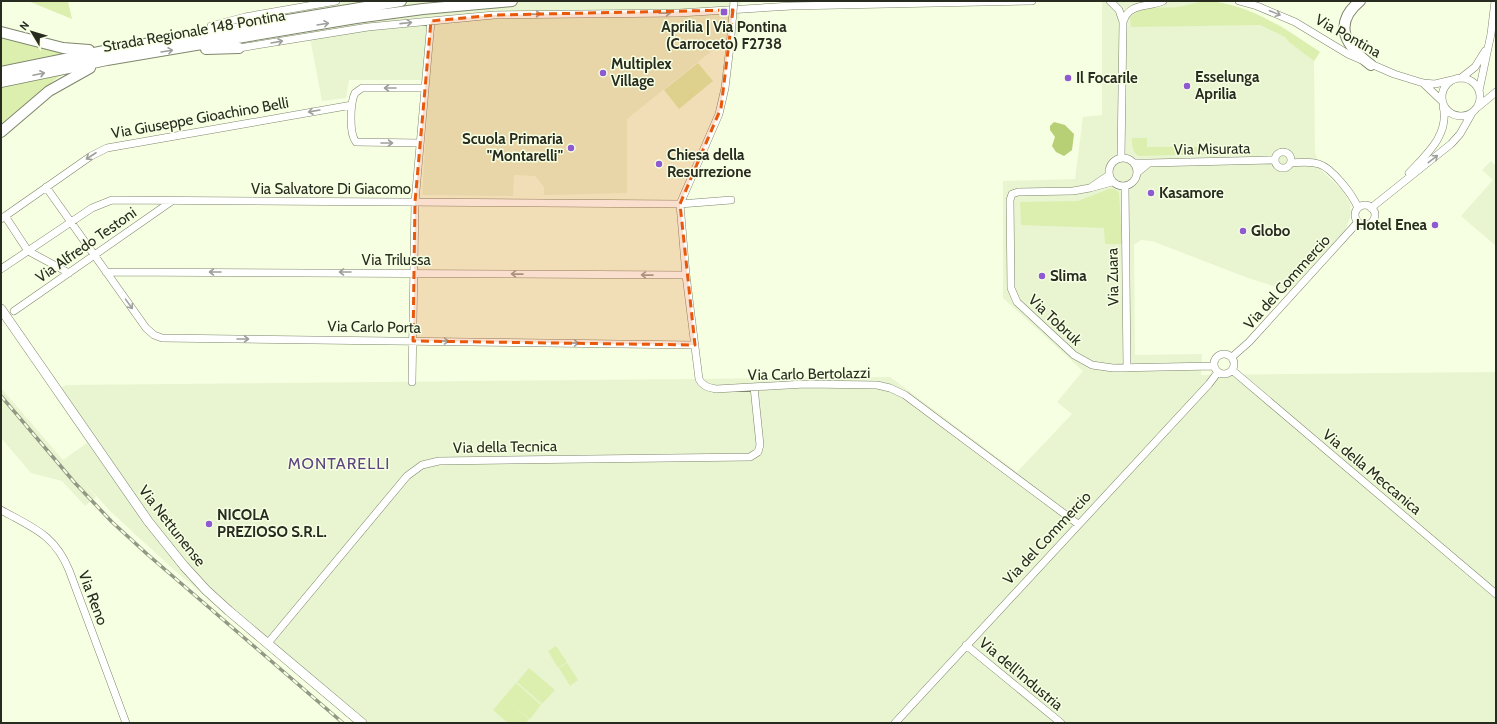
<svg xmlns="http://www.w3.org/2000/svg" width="1497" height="724" font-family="Cabin,sans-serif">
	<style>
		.built { fill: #e9f5d1 }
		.green { fill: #dcefaf }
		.water { fill: #b7d075 }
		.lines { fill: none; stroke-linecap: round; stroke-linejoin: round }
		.minor-casing { stroke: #7e866c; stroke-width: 8 }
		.major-casing { stroke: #7e866c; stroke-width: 10 }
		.highway-casing { stroke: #7e866c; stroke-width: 12 }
		.minor { stroke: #fff; stroke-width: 7 }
		.major { stroke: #fff; stroke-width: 9 }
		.highway { stroke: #fff; stroke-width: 10 }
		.rail-casing { stroke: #929884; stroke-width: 3.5 }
		.rail { stroke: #f6ffe2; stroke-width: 2; stroke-dasharray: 6; stroke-linecap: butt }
		.minor-bridge-casing { stroke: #7e866c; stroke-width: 8; stroke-linecap: butt }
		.minor-bridge { stroke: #fff; stroke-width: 7 }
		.oneway { stroke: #9ea09b }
		.marked { fill: #e8590c; fill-opacity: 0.2; stroke: #e8590c; stroke-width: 3; stroke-dasharray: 8 5; stroke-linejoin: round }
		.poi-dot { fill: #8e59d1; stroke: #f6ffe2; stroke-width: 1.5 }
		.labels { text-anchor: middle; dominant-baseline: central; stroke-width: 3; stroke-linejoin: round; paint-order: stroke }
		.poi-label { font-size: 15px; font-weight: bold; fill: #282b20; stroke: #f6ffe2; text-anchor: start }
		.street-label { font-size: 15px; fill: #282b20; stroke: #f6ffe2 }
		.neighbourhood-label { font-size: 16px; letter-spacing: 1px; fill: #5e4582; stroke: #f6ffe2 }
	</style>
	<rect width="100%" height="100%" fill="#f6ffe2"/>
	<path class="built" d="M303,1H741L737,45L723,42L627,119V193L544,195V187L535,176L514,175L513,196L422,195L429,80H349L346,98L322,101Z
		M1102,1H1211L1246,10L1281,26L1320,52L1314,61L1315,152L1320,169L1342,190L1350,203L1351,215L1345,231L1289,291L1248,278L1152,241L1141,240L1134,245L1135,355L1202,354L1201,375L1496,372V723H355L172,568L109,510L81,479L96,497L85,506L62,481L31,473L1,438V388L63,460L87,443L53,393L66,385L890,377L1017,472L1072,414L1057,402L1083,371L1003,298V181L1075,179L1083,117L1102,115Z
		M1491,161L1496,166V246L1461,216L1493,180L1482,170Z"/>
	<path class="green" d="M28,1H68L72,19Z
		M1202,1C1246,1 1285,29 1320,52L1314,61L1289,42L1285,37L1260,25L1131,27L1130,18C1143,3 1160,9 1177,7C1186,6 1194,3 1202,1Z
		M1,32L62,52L63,54L1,66Z
		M698,63L713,81L679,109L664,90Z
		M67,72L57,78L1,125V84Z
		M1132,138H1147V147H1175V155L1139,156C1132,152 1132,146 1132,138Z
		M1180,147H1209V152L1201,155H1179Z
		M1109,189H1114L1119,192L1122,244H1105L1104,228L1021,225L1020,202L1078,201Z
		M556,646L567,662L558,668L548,651Z
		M567,663L578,680L570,686L559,668Z
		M529,668L555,690L542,704L517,682Z
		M516,683L541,705L530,719L504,697Z
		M504,697L529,719L526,723H508L493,710Z"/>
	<path class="water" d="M1054,122L1065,125L1074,134L1072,150L1064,156L1056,152L1052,146L1055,137L1050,130V126Z"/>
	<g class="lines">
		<defs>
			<path id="minor" d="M1110,1L1119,10L1123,22C1129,2 1148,8 1163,1
				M1239,1L1257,6L1295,22L1348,54L1394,74L1423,83L1435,84L1452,80
				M211,26L245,17L336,1
				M730,46L725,88L719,114L680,204L686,275L699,379C702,386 708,388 716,389L805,384L877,385L890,388L905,395L1078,524
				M239,48L368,27L494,15L679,13L792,6L1032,1
				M1442 97a19 19 0 1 1 38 0a19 19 0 1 1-38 0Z
				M1461,78L1475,67L1485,51
				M1423,83L1442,101
				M1479,91L1491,34L1495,1
				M1478,107L1496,92
				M420,143L356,142C349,134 350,103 355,93L362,88H425
				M1275 160a8 8 0 1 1 16 0a8 8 0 1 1-16 0Z
				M1109 172a14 14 0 1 1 28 0a14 14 0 1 1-28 0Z
				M1121,158L1123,22
				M1134,163H1149L1138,172
				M1149,163L1274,160
				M1291,163C1300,162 1310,161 1319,164C1332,168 1353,195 1358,208
				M1409,173C1427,154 1450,134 1443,106
				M1109,175L1090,188L1112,182
				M46,187L146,328L154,335L162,338L695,345
				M1125,187L1127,368
				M1090,188L1073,191L1018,192L1012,194L1010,200L1011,288L1017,302L1074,355L1092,365L1113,368L1214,366
				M1355 215a10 10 0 1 1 20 0a10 10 0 1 1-20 0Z
				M1371,208L1451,144L1460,134L1472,113
				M5,216L28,251L69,273
				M1,219L91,156L107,148L352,105
				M1,269L92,208L112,200L680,204L731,200
				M106,272L686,275
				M14,311L172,201
				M1214 364a10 10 0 1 1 20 0a10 10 0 1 1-20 0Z
				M1232,357L1249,342L1358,222
				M1232,370L1496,594
				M412,382L415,202L431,21
				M1,510C33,528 54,534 69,570L126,723
				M268,643L407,476L422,465L439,461L750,457L758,452L760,445L754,387
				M966,645L1061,723
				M895,723L1209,384L1218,372"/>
			<path id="major" d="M1,309L148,521L184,566L206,590L229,611L362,723"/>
			<path id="highway" d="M1360,1C1331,25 1347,47 1371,65
				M1,32L63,48L89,50
				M206,49L239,48
				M1,72L109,50L401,1
				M1,82L107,60L356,18L423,9L512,1
				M1,132L49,91L90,68"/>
		</defs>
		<use href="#minor" class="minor-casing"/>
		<use href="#major" class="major-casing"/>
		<use href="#highway" class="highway-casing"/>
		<use href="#minor" class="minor"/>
		<use href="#major" class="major"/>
		<use href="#highway" class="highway"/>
		<defs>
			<path id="rail" d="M1,396L75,483L112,522L147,554L343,723"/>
		</defs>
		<use href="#rail" class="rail-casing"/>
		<use href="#rail" class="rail"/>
		<defs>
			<path id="minor-bridge" d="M730,46L734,1"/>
		</defs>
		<use href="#minor-bridge" class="minor-bridge-casing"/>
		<use href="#minor-bridge" class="minor-bridge"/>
	</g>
	<defs><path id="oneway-shaft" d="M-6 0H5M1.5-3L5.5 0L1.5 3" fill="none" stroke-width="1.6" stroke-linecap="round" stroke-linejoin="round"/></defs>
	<g class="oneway">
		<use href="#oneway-shaft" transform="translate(665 13) rotate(-1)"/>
		<use href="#oneway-shaft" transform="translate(1275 13) rotate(22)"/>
		<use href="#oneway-shaft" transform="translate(535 14) rotate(-1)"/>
		<use href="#oneway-shaft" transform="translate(406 23) rotate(-6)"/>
		<use href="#oneway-shaft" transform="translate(323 24) rotate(-9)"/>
		<use href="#oneway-shaft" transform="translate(277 42) rotate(-10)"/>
		<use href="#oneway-shaft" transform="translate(167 51) rotate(-9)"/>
		<use href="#oneway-shaft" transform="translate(39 74) rotate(-12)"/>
		<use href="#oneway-shaft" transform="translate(390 88) rotate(180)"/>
		<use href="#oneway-shaft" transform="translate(314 111) rotate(170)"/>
		<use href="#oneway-shaft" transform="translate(387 143)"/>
		<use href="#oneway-shaft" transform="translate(91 156) rotate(147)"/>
		<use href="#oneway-shaft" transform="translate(1433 159) rotate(-38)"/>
		<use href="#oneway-shaft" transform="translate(215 272) rotate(-180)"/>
		<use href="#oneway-shaft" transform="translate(345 272) rotate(-180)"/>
		<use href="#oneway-shaft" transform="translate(517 274) rotate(-179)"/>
		<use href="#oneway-shaft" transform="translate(647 275) rotate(-179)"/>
		<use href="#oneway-shaft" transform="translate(129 304) rotate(54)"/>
		<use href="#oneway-shaft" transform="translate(243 339)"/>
		<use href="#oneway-shaft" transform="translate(443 341) rotate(1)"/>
		<use href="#oneway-shaft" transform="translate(573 343) rotate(1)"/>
	</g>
	<path class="marked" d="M733,10L721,108L680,204L695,345L413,341L415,202L431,21L494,15Z"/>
	<g class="poi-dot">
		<rect x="720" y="8" width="8" height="8" rx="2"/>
		<circle cx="603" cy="73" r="4"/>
		<circle cx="1068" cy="78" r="4"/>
		<circle cx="1187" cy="86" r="4"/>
		<circle cx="571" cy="148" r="4"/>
		<circle cx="659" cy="164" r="4"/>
		<circle cx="1151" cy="193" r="4"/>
		<circle cx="1435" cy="225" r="4"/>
		<circle cx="1243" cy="231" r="4"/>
		<circle cx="1042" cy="276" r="4"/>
		<circle cx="209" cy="524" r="4"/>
	</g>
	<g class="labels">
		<g class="poi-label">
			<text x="724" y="27" text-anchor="middle">Aprilia | Via Pontina<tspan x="724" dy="17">(Carroceto) F2738</tspan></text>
			<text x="611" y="64">Multiplex<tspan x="611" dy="17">Village</tspan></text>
			<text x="1195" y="77">Esselunga<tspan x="1195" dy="17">Aprilia</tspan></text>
			<text x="1076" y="78">Il Focarile</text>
			<text x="563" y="139" text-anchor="end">Scuola Primaria<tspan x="563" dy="17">"Montarelli"</tspan></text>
			<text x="667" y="155">Chiesa della<tspan x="667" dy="17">Resurrezione</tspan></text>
			<text x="1159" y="193">Kasamore</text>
			<text x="1427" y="225" text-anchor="end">Hotel Enea</text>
			<text x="1251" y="231">Globo</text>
			<text x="1050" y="276">Slima</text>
			<text x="217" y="515">NICOLA<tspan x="217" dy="17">PREZIOSO S.R.L.</tspan></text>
		</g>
		<g class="street-label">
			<text transform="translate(194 31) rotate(-10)">Strada Regionale 148 Pontina</text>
			<text transform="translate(1348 36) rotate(29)">Via Pontina</text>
			<text transform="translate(200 118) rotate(-10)">Via Giuseppe Gioachino Belli</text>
			<text transform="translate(1212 149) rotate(-1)">Via Misurata</text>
			<text x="331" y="189">Via Salvatore Di Giacomo</text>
			<text transform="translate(86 245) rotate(-35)">Via Alfredo Testoni</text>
			<text x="396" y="260">Via Trilussa</text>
			<text transform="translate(1113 277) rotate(-91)">Via Zuara</text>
			<text transform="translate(1287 282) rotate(-48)">Via del Commercio</text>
			<text transform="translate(1055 320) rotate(43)">Via Tobruk</text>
			<text transform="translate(374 327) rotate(1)">Via Carlo Porta</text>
			<text transform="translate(809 374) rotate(-1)">Via Carlo Bertolazzi</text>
			<text transform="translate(505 447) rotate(-1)">Via della Tecnica</text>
			<text transform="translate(1372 472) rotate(40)">Via della Meccanica</text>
			<text transform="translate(172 526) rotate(52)">Via Nettunense</text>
			<text transform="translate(1047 538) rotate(-47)">Via del Commercio</text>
			<text transform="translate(93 598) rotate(69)">Via Reno</text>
			<text transform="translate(1021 674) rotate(40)">Via dell'Industria</text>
		</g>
		<g class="neighbourhood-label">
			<text x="339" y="463">MONTARELLI</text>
		</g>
	</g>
	<rect width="1497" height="724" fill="none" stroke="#282b20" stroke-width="4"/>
	<g transform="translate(32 32) rotate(308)" stroke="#f6ffe2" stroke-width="3" paint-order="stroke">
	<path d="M0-3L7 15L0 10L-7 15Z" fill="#282b20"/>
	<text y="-6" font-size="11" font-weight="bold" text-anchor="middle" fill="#282b20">N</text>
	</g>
</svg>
